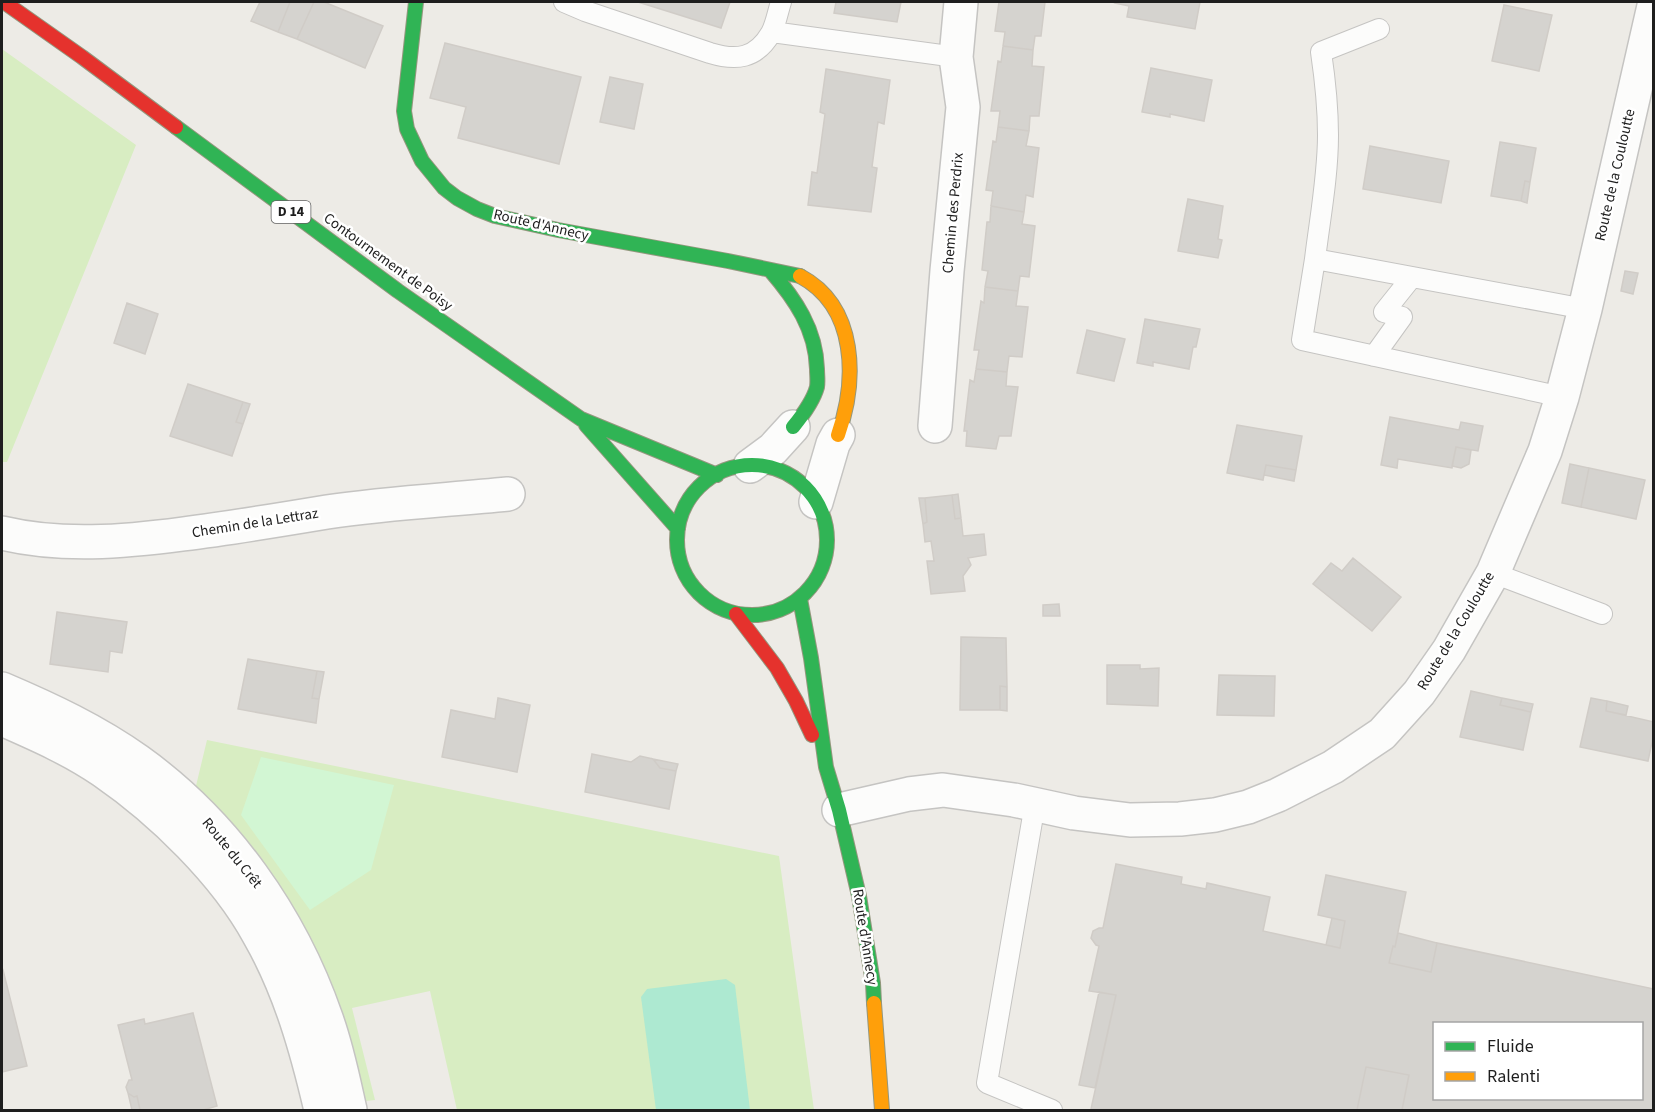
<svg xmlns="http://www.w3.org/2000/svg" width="1655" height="1112" font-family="'Source Sans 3',sans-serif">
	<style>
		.grass { fill: #d8edc2 }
		.park { fill: #d2f6d3 }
		.pitch { fill: #ade9d1 }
		.building { fill: #d5d3cf; stroke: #d0ccc7; stroke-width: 1.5; fill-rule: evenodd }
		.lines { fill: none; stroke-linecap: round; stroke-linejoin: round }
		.lane-casing { stroke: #c5c4c2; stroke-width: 22 }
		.street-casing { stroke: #c5c4c2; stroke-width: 36 }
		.fast-casing { stroke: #94977e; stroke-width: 16 }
		.slow-casing { stroke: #94977e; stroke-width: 16 }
		.jam-casing { stroke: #94977e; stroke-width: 16 }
		.lane { stroke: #fcfcfb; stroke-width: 20 }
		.street { stroke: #fcfcfb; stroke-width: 33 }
		.fast { stroke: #30b455; stroke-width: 14 }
		.slow { stroke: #ff9f0a; stroke-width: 14 }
		.jam { stroke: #e5322d; stroke-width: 14 }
		.labels { text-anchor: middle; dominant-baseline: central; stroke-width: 5; stroke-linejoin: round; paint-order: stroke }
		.shield { fill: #fff; stroke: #626262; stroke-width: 1.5 }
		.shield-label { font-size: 14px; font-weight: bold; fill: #1e1e1e }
		.street-label { font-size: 15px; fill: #1e1e1e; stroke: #fff }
	</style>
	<rect width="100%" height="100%" fill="#edebe6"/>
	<path class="grass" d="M2,49L136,145L7,462H2Z
		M207,740L779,856L814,1110H457L430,991L352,1008L375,1100L357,1102L195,790Z"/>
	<path class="park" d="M261,757L394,785L371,870L310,910L241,815Z"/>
	<path class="pitch" d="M726,979L735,985L750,1110H656L641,997L647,989Z"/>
	<path class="building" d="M260,2H290L278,32L251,21Z
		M290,2H314L297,39L278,32Z
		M314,2H324L383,26L365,68L297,39Z
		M638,2H730L721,28Z
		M836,2H901L897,22L834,13Z
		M999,2H1045L1041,36H1035L1033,50L1003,46L1005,32L995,31Z
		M1116,2H1200L1195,29L1127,17L1129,6L1115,3Z
		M1504,5L1552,15L1539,71L1492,61Z
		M445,43L581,77L559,164L458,138L466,107L430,98Z
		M1003,46L1033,50L1032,66L1044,67L1039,116H1030L1029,131L998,127L1000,111H991L998,61L1001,62Z
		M1151,68L1212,80L1204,121L1170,114V117L1142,112Z
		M826,69L890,80L884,124L878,122L872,167L877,168L871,212L808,205L812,172L817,173L825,114L820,112Z
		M610,77L643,84L634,129L600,122Z
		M998,127L1029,131L1026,146L1039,148L1033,197L1026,195L1024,212L991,206L993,191L986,190L993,141L996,142Z
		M1500,142L1536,148L1530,182L1525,181L1521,201L1491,196Z
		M1370,146L1449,161L1441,203L1363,189Z
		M1525,181L1530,182L1527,203L1521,201Z
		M1188,199L1223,206L1218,239L1222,240L1218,258L1178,251Z
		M991,206L1024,212L1022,224L1035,226L1029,277L1020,276L1018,291L985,287L988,271L982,270L987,222H990Z
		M1625,271L1638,273L1633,294L1621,291Z
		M985,287L1018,291L1016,306L1028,307L1022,357L1009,356L1007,372L976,369L979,350H974L981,301L984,303Z
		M127,303L158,314L145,354L114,343Z
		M1145,319L1200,329L1196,347H1193L1189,369L1153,362V366L1137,363Z
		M1087,330L1125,339L1114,381L1077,373Z
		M976,369L1007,372L1006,386L1018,387L1011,436H999L996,449L966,446L967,431H964L970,380L974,382Z
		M188,384L243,402L236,422L243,424L232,456L170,436Z
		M243,402L250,404L243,424L236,422Z
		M1390,417L1459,430L1461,422L1483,426L1478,451L1456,447L1452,468L1398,459L1397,468L1381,465Z
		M1237,425L1302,436L1296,470L1266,465L1263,480L1227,473Z
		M1456,447L1471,450L1469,464L1461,468L1452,466Z
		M1570,464L1589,468L1581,507L1562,503Z
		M1266,465L1296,470L1294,481L1264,475Z
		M1589,468L1645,480L1636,519L1581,507Z
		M958,494L961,518L955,519L952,495Z
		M952,495L955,519L961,518L963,536L984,534L986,555L968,558L971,565L963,576L965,591L931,594L927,561H934L931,541L925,542L923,524L927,522L925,498Z
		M919,498H925L927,522L923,524Z
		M1353,558L1401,597L1372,631L1313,584L1331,563L1342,571Z
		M1059,604L1060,616H1043V605Z
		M57,612L127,622L122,653L110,651L108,672L50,664Z
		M961,637L1006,638L1007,687L1000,686V710H960Z
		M248,659L317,671L312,698L319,699L316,723L238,709Z
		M1107,665H1140V669L1159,668L1158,706L1107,704Z
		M317,671L324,672L319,699L312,698Z
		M1219,675L1275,676L1274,716L1217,715Z
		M1000,686L1007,687V711L1000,710Z
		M1471,691L1502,698L1500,705L1531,712L1523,750L1460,737Z
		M498,698L530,705L517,772L442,757L451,710L495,719Z
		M1502,698L1533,704L1531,712L1500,705Z
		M1591,698L1607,701L1606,711L1654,722V733L1648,761L1580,747Z
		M1607,701L1628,706L1626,715L1606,711Z
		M592,754L631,762L640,756L653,759L660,768L676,771L669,809L585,792Z
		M653,759L678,764L676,771L660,768Z
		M1116,864L1182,877L1181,884L1206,889L1207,883L1270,897L1263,931L1340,948L1345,921L1318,915L1326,875L1406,892L1395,947L1393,946L1389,963L1431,972L1437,943L1654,989V1110H1402L1409,1075L1366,1067L1357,1110L1091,1109L1116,995L1089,991L1099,946L1096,945L1091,938L1093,931L1099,928H1103ZM1434,1024H1642V1098H1434Z
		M1332,918L1345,921L1340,948L1326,945Z
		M1398,933L1437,943L1431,972L1389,963L1393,946L1395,947Z
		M3,970L27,1066L2,1072V971Z
		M1099,992L1116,995L1095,1088L1079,1085Z
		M193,1013L217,1106L203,1110H140L137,1096L134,1097L128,1093L126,1087L129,1080H132L118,1025L144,1019L145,1024Z
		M1366,1067L1409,1075L1402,1110H1357Z
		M128,1093L134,1097L137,1096L140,1110H132Z"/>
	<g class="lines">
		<defs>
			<path id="lane" d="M564,2L585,11L710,53C736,61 756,59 771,33C776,24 778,11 781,2
				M772,32L956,57
				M1315,259C1320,218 1328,176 1328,135C1328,107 1325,79 1321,52L1379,29
				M1374,356L1402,317L1384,312L1412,277
				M1562,397L1302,340L1315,259L1585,309
				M1493,573L1602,614
				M1035,804L987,1083L1052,1110"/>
			<path id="street" d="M935,426L947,271L963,107L956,57L961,2
				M750,466L773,449L793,427
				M816,502L833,444L838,435
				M2,533C61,547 123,542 183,534C231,528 279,520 327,512C387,503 448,500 508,494
				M2,689C49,709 96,731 138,761C226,824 291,917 326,1018C337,1048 343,1079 350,1110
				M2,719C36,734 71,749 103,771C161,811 225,873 259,935C290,989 307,1050 321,1110
				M839,810L909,794L943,790L1014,800L1074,813L1130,820L1180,819L1215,815L1248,807L1278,795L1333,767L1382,734L1419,693L1449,650L1493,573L1545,451L1562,397L1585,309L1654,6"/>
			<path id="fast" d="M416,2L404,111L407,129L422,161L444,188L457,198L477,209L495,216L558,230L728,261L800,276
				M176,127L398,291L581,419L717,475
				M770,270C795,299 816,329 817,369C817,375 818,381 817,387C813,402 802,416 793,427
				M586,425L678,529
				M677 540a75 75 0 1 1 150 0a75 75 0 1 1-150 0Z
				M800,599L811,658L826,767L839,810L859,896L873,983L874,1003"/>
			<path id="slow" d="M800,276C858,307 857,381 838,435
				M874,1003L882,1110"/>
			<path id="jam" d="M4,2L82,57L176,127
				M736,614L777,668L796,701L812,735"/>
		</defs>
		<use href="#lane" class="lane-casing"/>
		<use href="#street" class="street-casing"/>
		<use href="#fast" class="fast-casing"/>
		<use href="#slow" class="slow-casing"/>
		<use href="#jam" class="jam-casing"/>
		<use href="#lane" class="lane"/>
		<use href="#street" class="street"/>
		<use href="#fast" class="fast"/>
		<use href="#slow" class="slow"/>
		<use href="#jam" class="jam"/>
	</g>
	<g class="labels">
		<rect class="shield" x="271.5" y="201" width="39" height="22" rx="4.5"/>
		<g class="shield-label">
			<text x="291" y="212">D 14</text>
		</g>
		<g class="street-label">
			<text transform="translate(1615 175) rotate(-77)">Route de la Couloutte</text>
			<text transform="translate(953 213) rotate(-85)">Chemin des Perdrix</text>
			<text transform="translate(541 225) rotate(13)">Route d'Annecy</text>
			<text transform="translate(388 262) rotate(36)">Contournement de Poisy</text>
			<text transform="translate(255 523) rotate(-9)">Chemin de la Lettraz</text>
			<text transform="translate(1456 631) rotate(-59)">Route de la Couloutte</text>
			<text transform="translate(232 853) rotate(51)">Route du Crêt</text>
			<text transform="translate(865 937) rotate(81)">Route d'Annecy</text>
		</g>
	</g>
	<rect width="1655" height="1112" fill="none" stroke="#1e1e1e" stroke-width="6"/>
	<rect x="1433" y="1022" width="210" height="78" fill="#ffffff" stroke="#a5a5a5" stroke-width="1.5"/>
	<rect x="1445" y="1042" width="30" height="9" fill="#30b455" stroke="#a5a5a5" stroke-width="1.5"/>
	<text x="1487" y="1052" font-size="18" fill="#1e1e1e">Fluide</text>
	<rect x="1445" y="1072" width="30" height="9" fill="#ff9f0a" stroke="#a5a5a5" stroke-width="1.5"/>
	<text x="1487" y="1082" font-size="18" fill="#1e1e1e">Ralenti</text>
</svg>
